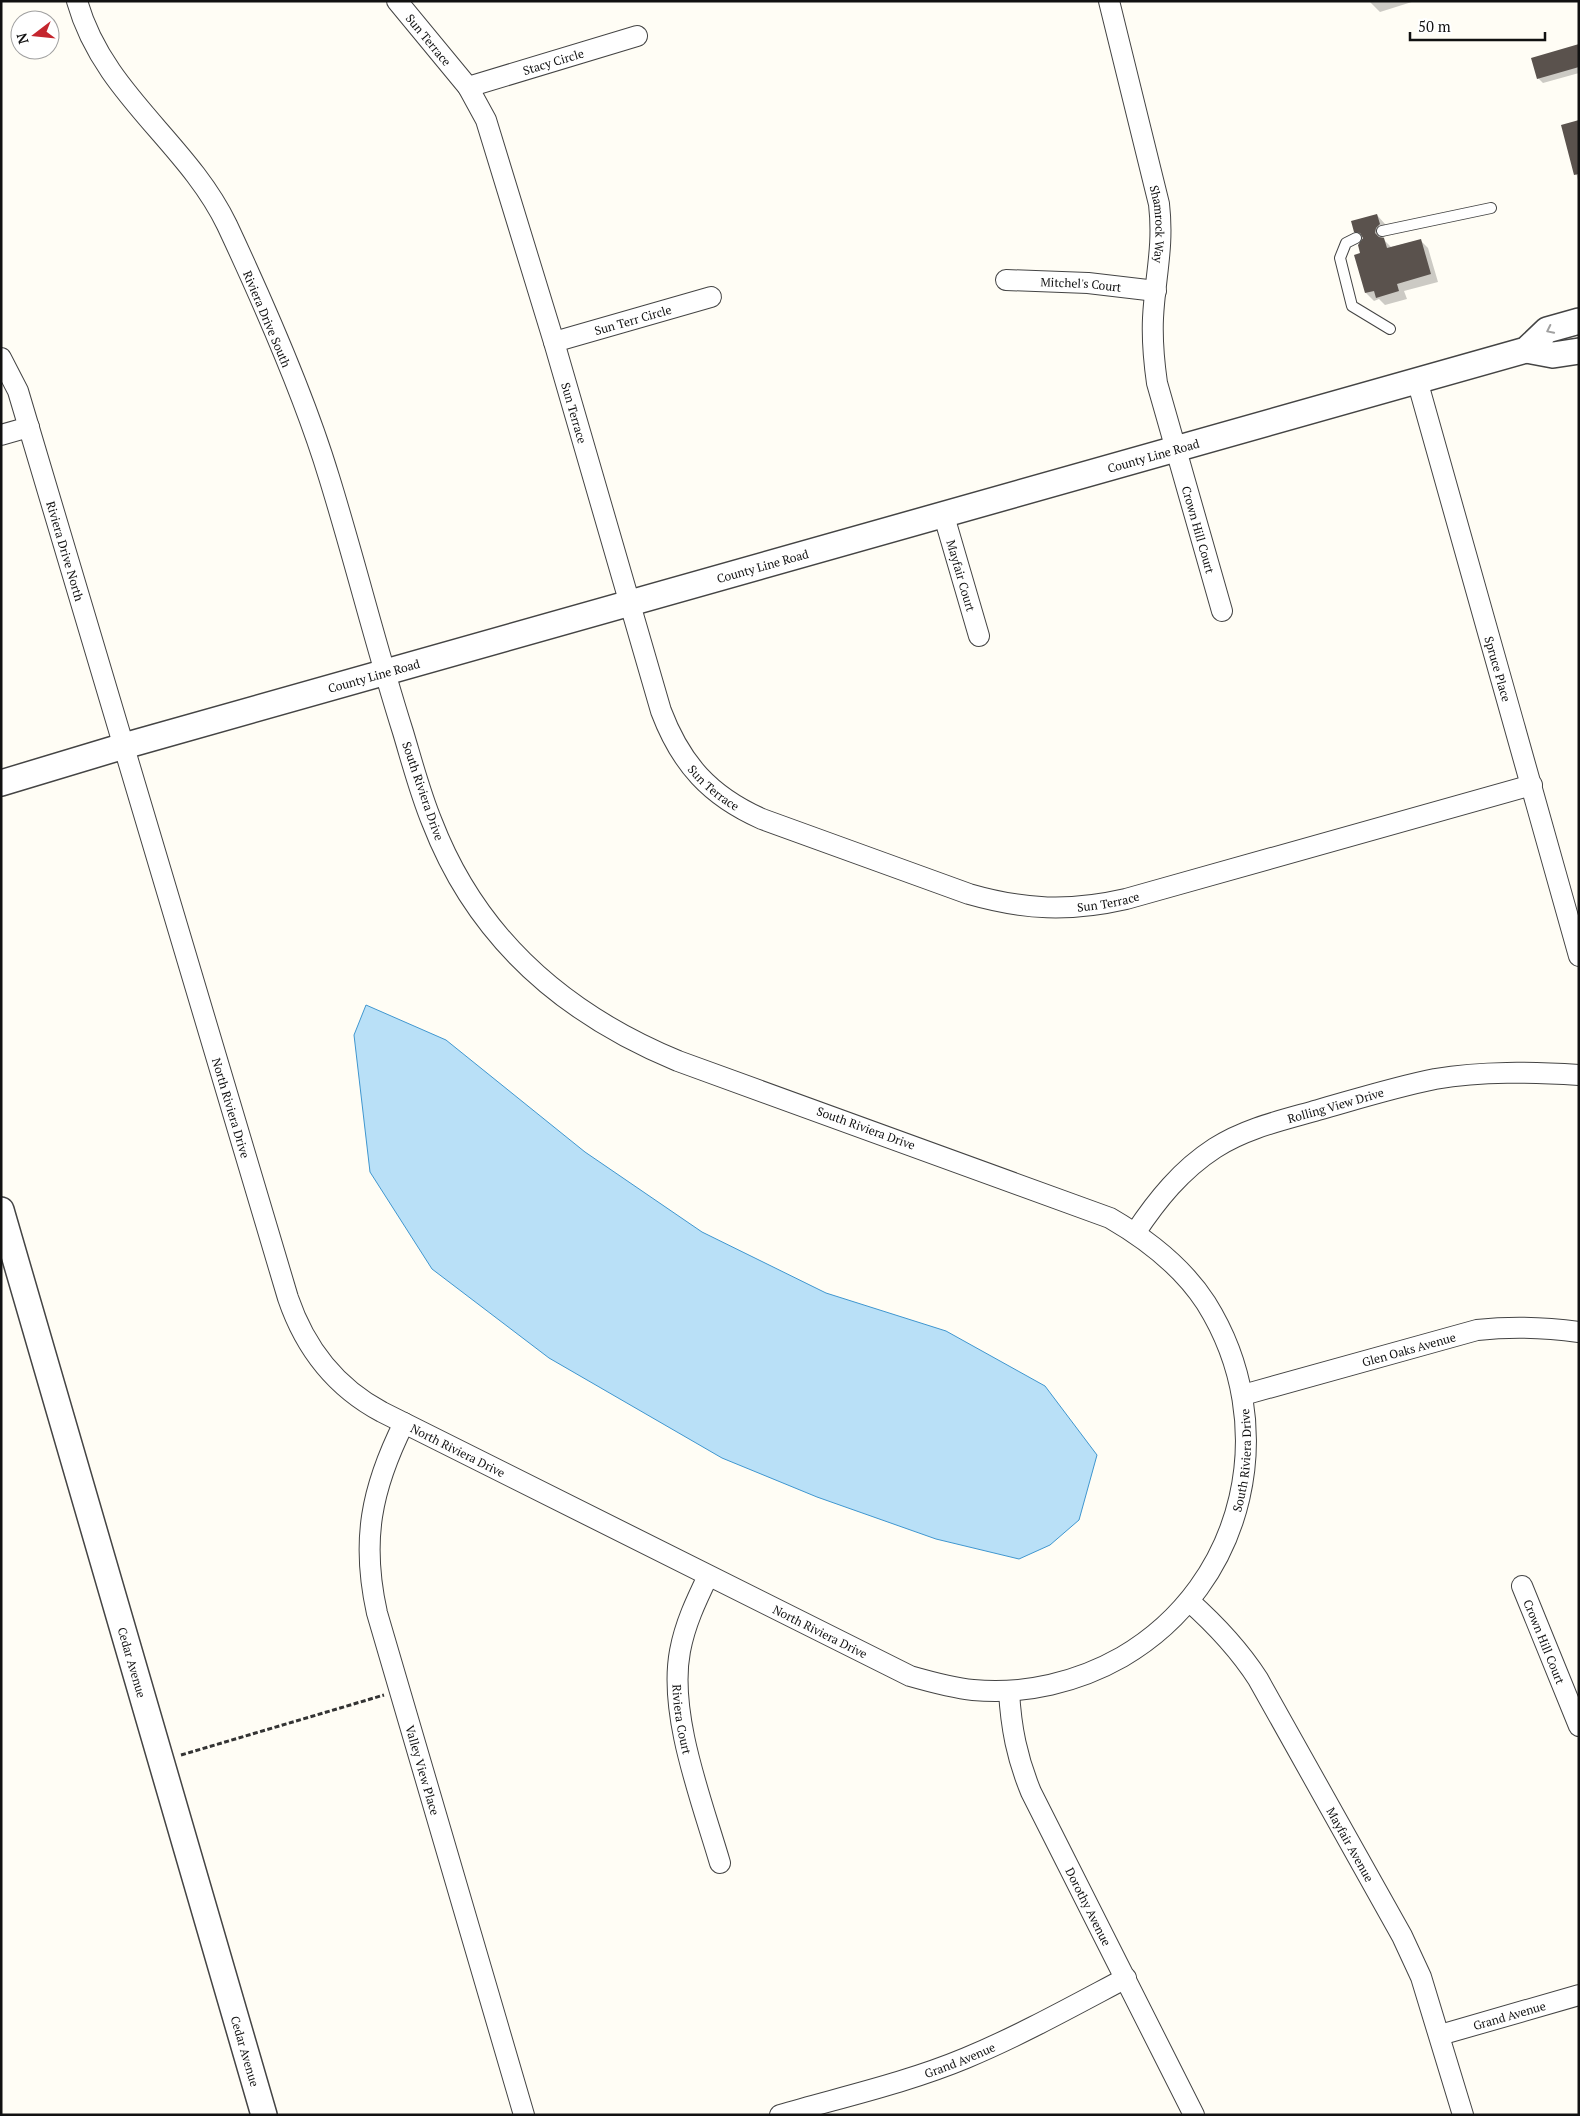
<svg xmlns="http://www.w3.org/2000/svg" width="1580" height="2116" font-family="'PT Serif',serif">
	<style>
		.water { fill: #b9e0f7; stroke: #3f96cf }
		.shadow { fill: #0003 }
		.building { fill: #5a524d }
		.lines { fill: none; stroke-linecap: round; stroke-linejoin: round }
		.service-casing { stroke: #444; stroke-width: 12 }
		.minor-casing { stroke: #444; stroke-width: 22 }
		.tertiary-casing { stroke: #444; stroke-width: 28 }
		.path { stroke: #333; stroke-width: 3; stroke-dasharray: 5 2.5; stroke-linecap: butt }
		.service { stroke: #fff; stroke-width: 10 }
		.minor { stroke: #fff; stroke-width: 20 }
		.tertiary { stroke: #fff; stroke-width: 25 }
		.oneway { stroke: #a0a0a0 }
		.labels { text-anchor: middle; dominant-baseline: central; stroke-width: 5; stroke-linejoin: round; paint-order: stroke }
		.street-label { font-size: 12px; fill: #111; stroke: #fff }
	</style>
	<rect width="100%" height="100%" fill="#fffdf5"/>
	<path class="water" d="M366,1005L446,1040L585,1152L702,1232L826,1293L946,1331L1045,1386L1097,1455L1079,1520L1050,1545L1019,1559L936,1539L817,1497L722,1458L549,1358L432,1269L370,1172L354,1035Z"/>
	<path class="shadow" d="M1369,1H1415L1380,12Z
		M1579,46V73L1543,83L1538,78Z
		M1579,121V183L1562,126Z
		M1377,215L1385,224L1387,233L1383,239L1391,247L1420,240L1428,248L1438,282L1404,291L1407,299L1385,305L1379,299L1374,301L1366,293L1362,254L1364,239L1355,231Z"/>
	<path class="building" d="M1579,44V67L1537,79L1531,58Z
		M1579,120V174L1574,175L1561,125Z
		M1377,214L1380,224L1376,228L1375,233L1379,237L1384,238L1387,248L1421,239L1431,274L1397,284L1399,291L1376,298L1374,291L1365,293L1354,255L1360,253L1358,245L1363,238L1360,233L1354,232L1351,221Z"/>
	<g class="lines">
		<defs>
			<path id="service" d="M1382,231L1491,208
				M1356,238L1346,243L1340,258L1352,306L1390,329"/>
			<g id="minor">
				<path id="s1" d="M397,1L468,87L486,120L554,342L661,711C681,764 710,796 762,819L969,894C1025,910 1069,912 1126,899L1532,785"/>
				<path id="s2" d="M1109,1L1159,204C1164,247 1155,277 1153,318C1152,340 1154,362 1157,383L1222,611"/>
				<path id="s3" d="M468,87L637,36"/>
				<path id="s4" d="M1006,280L1088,283L1156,291"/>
				<path id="s5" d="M554,342L711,297"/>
				<path id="s6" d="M1,358L18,391L288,1298C305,1348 335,1387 382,1412L910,1676C931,1682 952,1688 973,1690C1025,1695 1078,1682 1122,1657C1247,1584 1282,1424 1206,1303C1182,1266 1148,1240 1110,1218L678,1061C564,1014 477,939 432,822C420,793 412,762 403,732C376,647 355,561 329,477C304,394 264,304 227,225C187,142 103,94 77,1"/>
				<path id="s7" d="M1417,380L1579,956"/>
				<path d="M1,435L29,427"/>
				<path id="s8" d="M944,516L979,636"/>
				<path id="s9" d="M1135,1233C1157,1200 1181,1170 1215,1148C1246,1128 1283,1120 1318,1110C1357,1099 1395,1087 1435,1079C1483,1071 1531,1072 1579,1075"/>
				<path id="s10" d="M1243,1395L1477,1330C1513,1326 1544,1327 1579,1332"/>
				<path id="s11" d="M404,1423C371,1489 361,1541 377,1613L524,2115"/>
				<path id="s12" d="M708,1576C696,1601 685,1624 680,1651C668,1715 702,1801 720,1863"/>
				<path id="s13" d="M1522,1586L1579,1726"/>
				<path id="s14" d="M1189,1601C1216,1625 1238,1648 1258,1679L1402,1936L1421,1977L1463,2115"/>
				<path id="s15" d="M1009,1691C1011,1728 1017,1758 1031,1792L1194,2115"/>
				<path id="s16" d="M1440,2035L1579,1995"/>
				<path id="s17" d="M780,2115C842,2097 906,2083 966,2058C1021,2035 1073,2006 1126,1978"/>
			</g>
			<g id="tertiary">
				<path d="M1526,350L1553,355L1579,351"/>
				<path id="s18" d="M1,783L124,746L1526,350L1547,330L1579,321"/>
				<path id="s19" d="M1,1210L264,2115"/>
			</g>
		</defs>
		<use href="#service" class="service-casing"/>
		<use href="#minor" class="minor-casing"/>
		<use href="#tertiary" class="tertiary-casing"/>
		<path class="path" d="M181,1755L384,1695"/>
		<use href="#service" class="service"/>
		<use href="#minor" class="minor"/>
		<use href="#tertiary" class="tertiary"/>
	</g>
	<defs><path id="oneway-chevron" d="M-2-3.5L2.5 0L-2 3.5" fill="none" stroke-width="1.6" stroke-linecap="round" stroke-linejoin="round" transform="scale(1.25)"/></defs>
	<use class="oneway" href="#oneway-chevron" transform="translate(1550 330) rotate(154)"/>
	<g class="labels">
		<g class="street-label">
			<text stroke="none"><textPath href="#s1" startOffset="50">Sun Terrace</textPath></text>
			<text stroke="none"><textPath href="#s3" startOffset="89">Stacy Circle</textPath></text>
			<text stroke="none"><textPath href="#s2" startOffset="229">Shamrock Way</textPath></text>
			<text stroke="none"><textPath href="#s4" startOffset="75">Mitchel's Court</textPath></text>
			<text transform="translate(267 319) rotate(67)">Riviera Drive South</text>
			<text stroke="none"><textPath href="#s5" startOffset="82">Sun Terr Circle</textPath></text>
			<text stroke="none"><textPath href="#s1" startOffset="455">Sun Terrace</textPath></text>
			<text stroke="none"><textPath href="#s18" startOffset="1198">County Line Road</textPath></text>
			<text stroke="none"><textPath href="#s2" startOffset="541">Crown Hill Court</textPath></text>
			<text stroke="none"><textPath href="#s6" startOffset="204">Riviera Drive North</textPath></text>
			<text stroke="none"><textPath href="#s18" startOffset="792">County Line Road</textPath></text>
			<text stroke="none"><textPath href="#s8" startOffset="62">Mayfair Court</textPath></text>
			<text stroke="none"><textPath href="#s7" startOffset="300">Spruce Place</textPath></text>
			<text stroke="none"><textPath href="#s18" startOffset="388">County Line Road</textPath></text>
			<text stroke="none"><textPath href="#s1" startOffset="860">Sun Terrace</textPath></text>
			<text transform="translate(423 791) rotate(71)">South Riviera Drive</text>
			<text stroke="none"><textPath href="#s1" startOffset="1279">Sun Terrace</textPath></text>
			<text stroke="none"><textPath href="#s9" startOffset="246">Rolling View Drive</textPath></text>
			<text stroke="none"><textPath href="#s6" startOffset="785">North Riviera Drive</textPath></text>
			<text transform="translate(866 1128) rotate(20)">South Riviera Drive</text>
			<text stroke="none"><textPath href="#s10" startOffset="172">Glen Oaks Avenue</textPath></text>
			<text stroke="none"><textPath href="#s6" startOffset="1220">North Riviera Drive</textPath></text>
			<text stroke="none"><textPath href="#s6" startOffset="2186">South Riviera Drive</textPath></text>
			<text stroke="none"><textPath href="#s6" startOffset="1625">North Riviera Drive</textPath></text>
			<text stroke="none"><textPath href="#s13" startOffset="60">Crown Hill Court</textPath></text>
			<text stroke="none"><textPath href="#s19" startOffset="471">Cedar Avenue</textPath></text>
			<text stroke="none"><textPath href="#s12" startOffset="149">Riviera Court</textPath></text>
			<text stroke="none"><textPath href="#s11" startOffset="360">Valley View Place</textPath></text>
			<text stroke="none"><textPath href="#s14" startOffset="294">Mayfair Avenue</textPath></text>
			<text stroke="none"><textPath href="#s15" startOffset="232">Dorothy Avenue</textPath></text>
			<text stroke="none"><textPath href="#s16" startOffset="72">Grand Avenue</textPath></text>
			<text stroke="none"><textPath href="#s19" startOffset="876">Cedar Avenue</textPath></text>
			<text stroke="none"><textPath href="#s17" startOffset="188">Grand Avenue</textPath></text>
		</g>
	</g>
	<rect width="1580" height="2116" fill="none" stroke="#111111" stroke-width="5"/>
	<g transform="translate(35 35) rotate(254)"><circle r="24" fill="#ffffff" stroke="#a0a0a0"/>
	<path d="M0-4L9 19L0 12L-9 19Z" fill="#c4262e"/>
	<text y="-8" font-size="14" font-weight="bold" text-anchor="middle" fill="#111111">N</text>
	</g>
	<path d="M1410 32v8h135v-8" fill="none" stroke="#111111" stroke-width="2.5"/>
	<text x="1418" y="32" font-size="15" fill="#111111" stroke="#ffffff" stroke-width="4" paint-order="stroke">50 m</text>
</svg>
